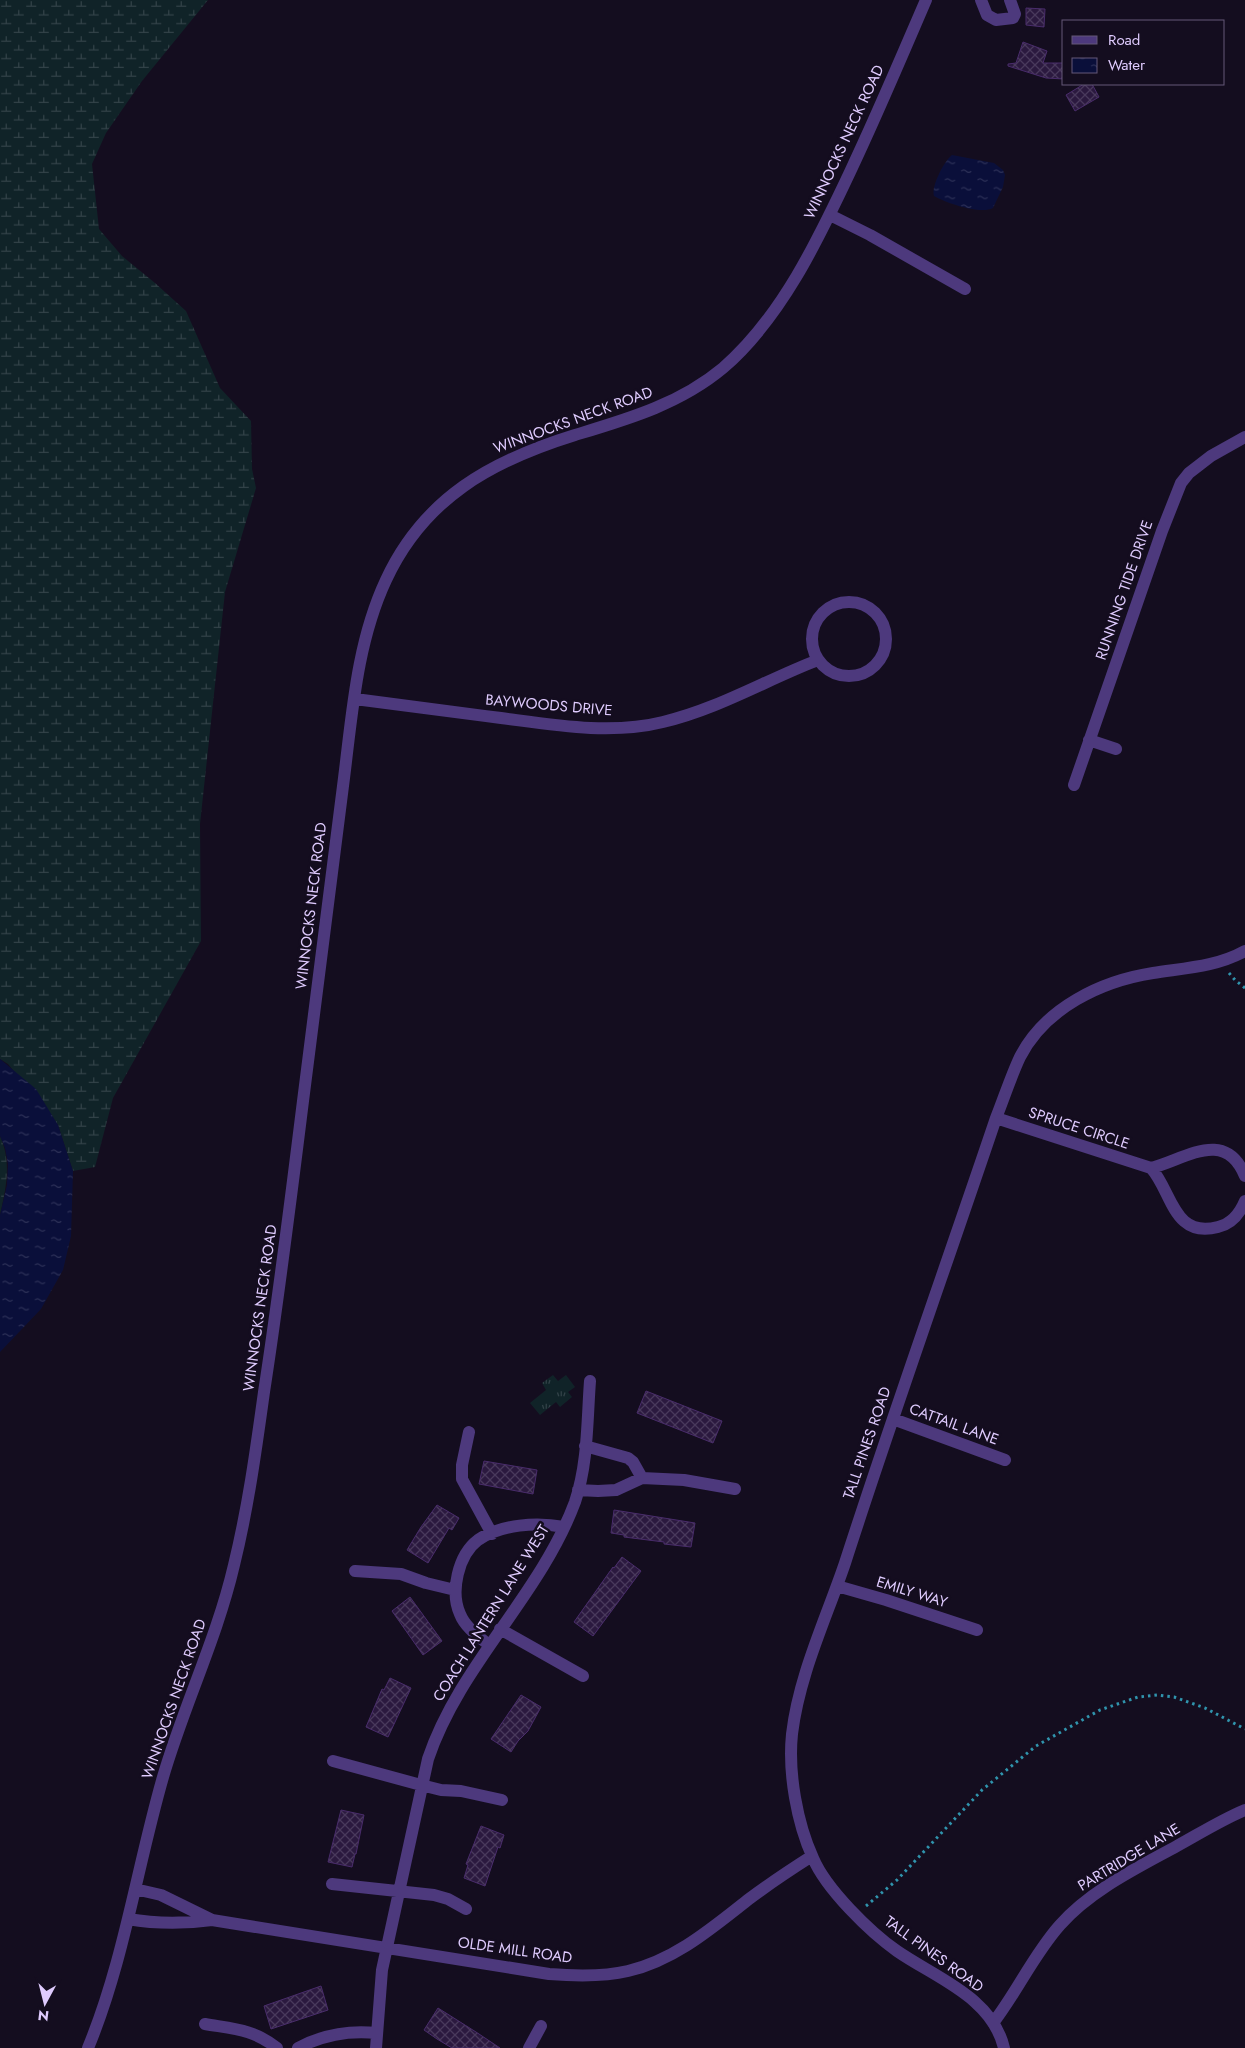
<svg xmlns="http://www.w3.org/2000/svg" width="1245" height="2048" font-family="Jost,sans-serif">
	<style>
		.grass { fill: url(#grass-tufts) }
		.wetland { fill: url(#wetland-marsh) }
		.water { fill: url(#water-ripples) }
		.building { fill: url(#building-cross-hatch); stroke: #492c6b }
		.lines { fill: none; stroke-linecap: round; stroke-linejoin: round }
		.path { stroke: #3094ad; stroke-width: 3; stroke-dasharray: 2.5 4; stroke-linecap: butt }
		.minor { stroke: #4d397d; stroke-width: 12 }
		.labels { text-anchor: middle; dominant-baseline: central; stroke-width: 5; stroke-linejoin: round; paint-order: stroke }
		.street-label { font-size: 15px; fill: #dfcbfe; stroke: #140d1f }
	</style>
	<defs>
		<pattern id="grass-tufts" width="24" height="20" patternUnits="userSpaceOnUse" patternTransform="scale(1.25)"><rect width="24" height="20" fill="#102328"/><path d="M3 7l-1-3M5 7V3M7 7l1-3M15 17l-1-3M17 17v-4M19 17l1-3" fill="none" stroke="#324248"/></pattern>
		<pattern id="wetland-marsh" width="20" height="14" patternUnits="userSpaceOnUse" patternTransform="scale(1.25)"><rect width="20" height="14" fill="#102328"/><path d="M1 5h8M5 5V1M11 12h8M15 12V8" fill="none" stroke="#324248"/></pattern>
		<pattern id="water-ripples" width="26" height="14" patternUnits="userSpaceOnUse" patternTransform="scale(1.25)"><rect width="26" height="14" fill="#0a0f3a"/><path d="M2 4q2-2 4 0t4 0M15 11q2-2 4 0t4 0" fill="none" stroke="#2d3158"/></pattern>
		<pattern id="building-cross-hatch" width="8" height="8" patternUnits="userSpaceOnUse" patternTransform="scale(1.25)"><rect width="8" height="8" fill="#2b193f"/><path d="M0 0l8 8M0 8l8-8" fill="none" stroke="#49395c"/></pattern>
	</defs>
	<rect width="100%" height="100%" fill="#140d1f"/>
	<path class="grass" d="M553,1375L558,1381L566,1375L575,1387L568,1392L572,1397L560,1407L556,1402L540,1415L530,1403L546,1390L542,1383Z"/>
	<path class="wetland" d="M0,0H208L142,81L106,133L92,164L99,229L122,256L155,283L186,311L220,388L251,421L252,469L256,488L225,592L200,824L201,941L113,1098L95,1167L73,1171L58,1125L8,1064L0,1059Z
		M0,1136C12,1163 6,1187 0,1215Z"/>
	<path class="water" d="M952,155L994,163L1003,170L1005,175L1003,187L993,208C981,215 946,203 934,196C931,187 944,161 952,155Z
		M0,1059L36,1089L58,1125L73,1171L71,1236L63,1270L41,1309L0,1352V1215L7,1185L8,1164L5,1148L0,1136Z"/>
	<path class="building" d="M1026,8L1045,9L1044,27L1026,25Z
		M1023,42L1047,51L1043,63H1064V79L1046,78L1008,66V64L1016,63Z
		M1084,84H1092L1099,97L1075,111L1066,95Z
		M646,1391L722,1421L713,1443L637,1413Z
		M484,1461L537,1470L533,1494L479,1484Z
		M437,1505L459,1518L452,1530L449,1528L428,1563L407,1550L421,1527Z
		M614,1510L695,1523L691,1547L664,1544V1542L624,1537V1535L611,1533Z
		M622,1557L641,1571L593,1636L574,1622L613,1567L614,1568Z
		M410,1597L442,1641L423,1655L392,1611Z
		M390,1678L411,1688L388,1737L366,1727L382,1689L384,1690Z
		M521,1695L541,1707L528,1731L518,1741L511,1752L491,1739Z
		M341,1810L364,1815L356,1854H355L352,1867L328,1862Z
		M481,1826L504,1835L500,1848L498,1847L485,1886L464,1878L468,1865L466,1864Z
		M321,1986L328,2010L271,2029L264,2006Z
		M438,2008L476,2032L500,2048H452L437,2039L424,2030Z"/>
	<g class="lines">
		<path class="path" d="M1229,973L1235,980L1245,988
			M866,1906L897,1880L982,1790L1036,1746L1100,1710L1138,1697L1157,1695L1174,1697L1205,1708L1245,1729"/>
		<path class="minor" d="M981,0L987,15L996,20L1013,18L1015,14L1010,0
			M830,215L870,235L965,289
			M812 639a37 37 0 1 1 74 0a37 37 0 1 1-74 0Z
			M355,699C403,705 452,712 501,718C554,725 611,735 663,722C718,709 766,680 818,660
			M1089,740L1116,749
			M1074,785L1162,531L1181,483L1189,473L1211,456L1245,437
			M996,1118L1151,1168
			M1245,1176C1225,1127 1184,1160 1151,1168C1172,1191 1173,1239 1218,1227C1231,1224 1240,1213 1245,1201
			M893,1419L1005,1460
			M469,1432L462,1465V1479L492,1534
			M585,1446L628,1458L633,1462L642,1478
			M578,1490L598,1491L616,1490L642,1478L684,1480L735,1489
			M355,1571L401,1574L426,1583L455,1590
			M837,1586L886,1600L977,1630
			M500,1629L583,1676
			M489,1645C478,1636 465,1627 460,1614C450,1592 458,1555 478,1540C501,1524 537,1522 564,1527
			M333,1761L421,1785L441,1790L461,1791L502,1800
			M332,1884L434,1895L448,1899L466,1909
			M135,1889L161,1895L212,1920
			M128,1919C157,1924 183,1924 212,1920L549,1974C575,1976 603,1977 628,1971C675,1960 712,1928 749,1899C769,1884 790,1870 812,1856
			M993,2023C1017,1992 1034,1954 1060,1925C1091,1890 1137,1868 1177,1846C1199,1834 1221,1820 1245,1810
			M205,2024C234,2029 253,2029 277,2048
			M88,2048C124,1961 137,1867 163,1777C184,1705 217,1638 234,1565C248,1508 256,1450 264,1392C279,1295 291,1198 303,1101C316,996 329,891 343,786C352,717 356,644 386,580C424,498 491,461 575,435C628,419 680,404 723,368C781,318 818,240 850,172C877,115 901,58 926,0
			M298,2048C324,2034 349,2030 377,2033
			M376,2048L382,1970L428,1759C460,1664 540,1596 575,1502C588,1464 587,1421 590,1381
			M529,2048L541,2026
			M1004,2048C992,1997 936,1978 897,1951C870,1932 826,1889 813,1858C797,1823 788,1773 792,1734C799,1675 826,1619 845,1563C893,1414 946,1266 996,1118C1004,1098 1011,1076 1020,1057C1045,1008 1101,981 1153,973C1185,968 1216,967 1245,951"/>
	</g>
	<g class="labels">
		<g class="street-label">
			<text transform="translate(844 142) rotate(-65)">WINNOCKS NECK ROAD</text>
			<text transform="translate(573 420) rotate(-20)">WINNOCKS NECK ROAD</text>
			<text transform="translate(1124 590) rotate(-71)">RUNNING TIDE DRIVE</text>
			<text transform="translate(549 705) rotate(5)">BAYWOODS DRIVE</text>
			<text transform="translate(311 906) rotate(-83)">WINNOCKS NECK ROAD</text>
			<text transform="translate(1079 1128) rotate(18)">SPRUCE CIRCLE</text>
			<text transform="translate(260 1308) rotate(-82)">WINNOCKS NECK ROAD</text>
			<text transform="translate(954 1424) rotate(20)">CATTAIL LANE</text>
			<text transform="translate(867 1443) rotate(-71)">TALL PINES ROAD</text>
			<text transform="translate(912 1592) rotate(17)">EMILY WAY</text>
			<text transform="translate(491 1613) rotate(-58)">COACH LANTERN LANE WEST</text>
			<text transform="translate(174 1699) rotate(-71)">WINNOCKS NECK ROAD</text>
			<text transform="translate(1129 1857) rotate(-31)">PARTRIDGE LANE</text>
			<text transform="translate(515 1950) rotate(8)">OLDE MILL ROAD</text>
			<text transform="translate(934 1954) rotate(36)">TALL PINES ROAD</text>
		</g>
	</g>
	<rect x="1062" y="20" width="162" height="65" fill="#140d1f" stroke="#655978"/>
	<rect x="1072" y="36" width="25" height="8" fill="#4d397d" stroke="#655978"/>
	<text x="1108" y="45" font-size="15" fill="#dfcbfe">Road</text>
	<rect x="1072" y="58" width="25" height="15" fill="url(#water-ripples)" stroke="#655978"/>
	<text x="1108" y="70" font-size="15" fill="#dfcbfe">Water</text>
	<g transform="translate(45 2003) rotate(187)" stroke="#140d1f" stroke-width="4" paint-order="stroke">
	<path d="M0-4L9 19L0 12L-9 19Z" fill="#dfcbfe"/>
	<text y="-8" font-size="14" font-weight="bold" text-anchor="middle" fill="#dfcbfe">N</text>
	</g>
</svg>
